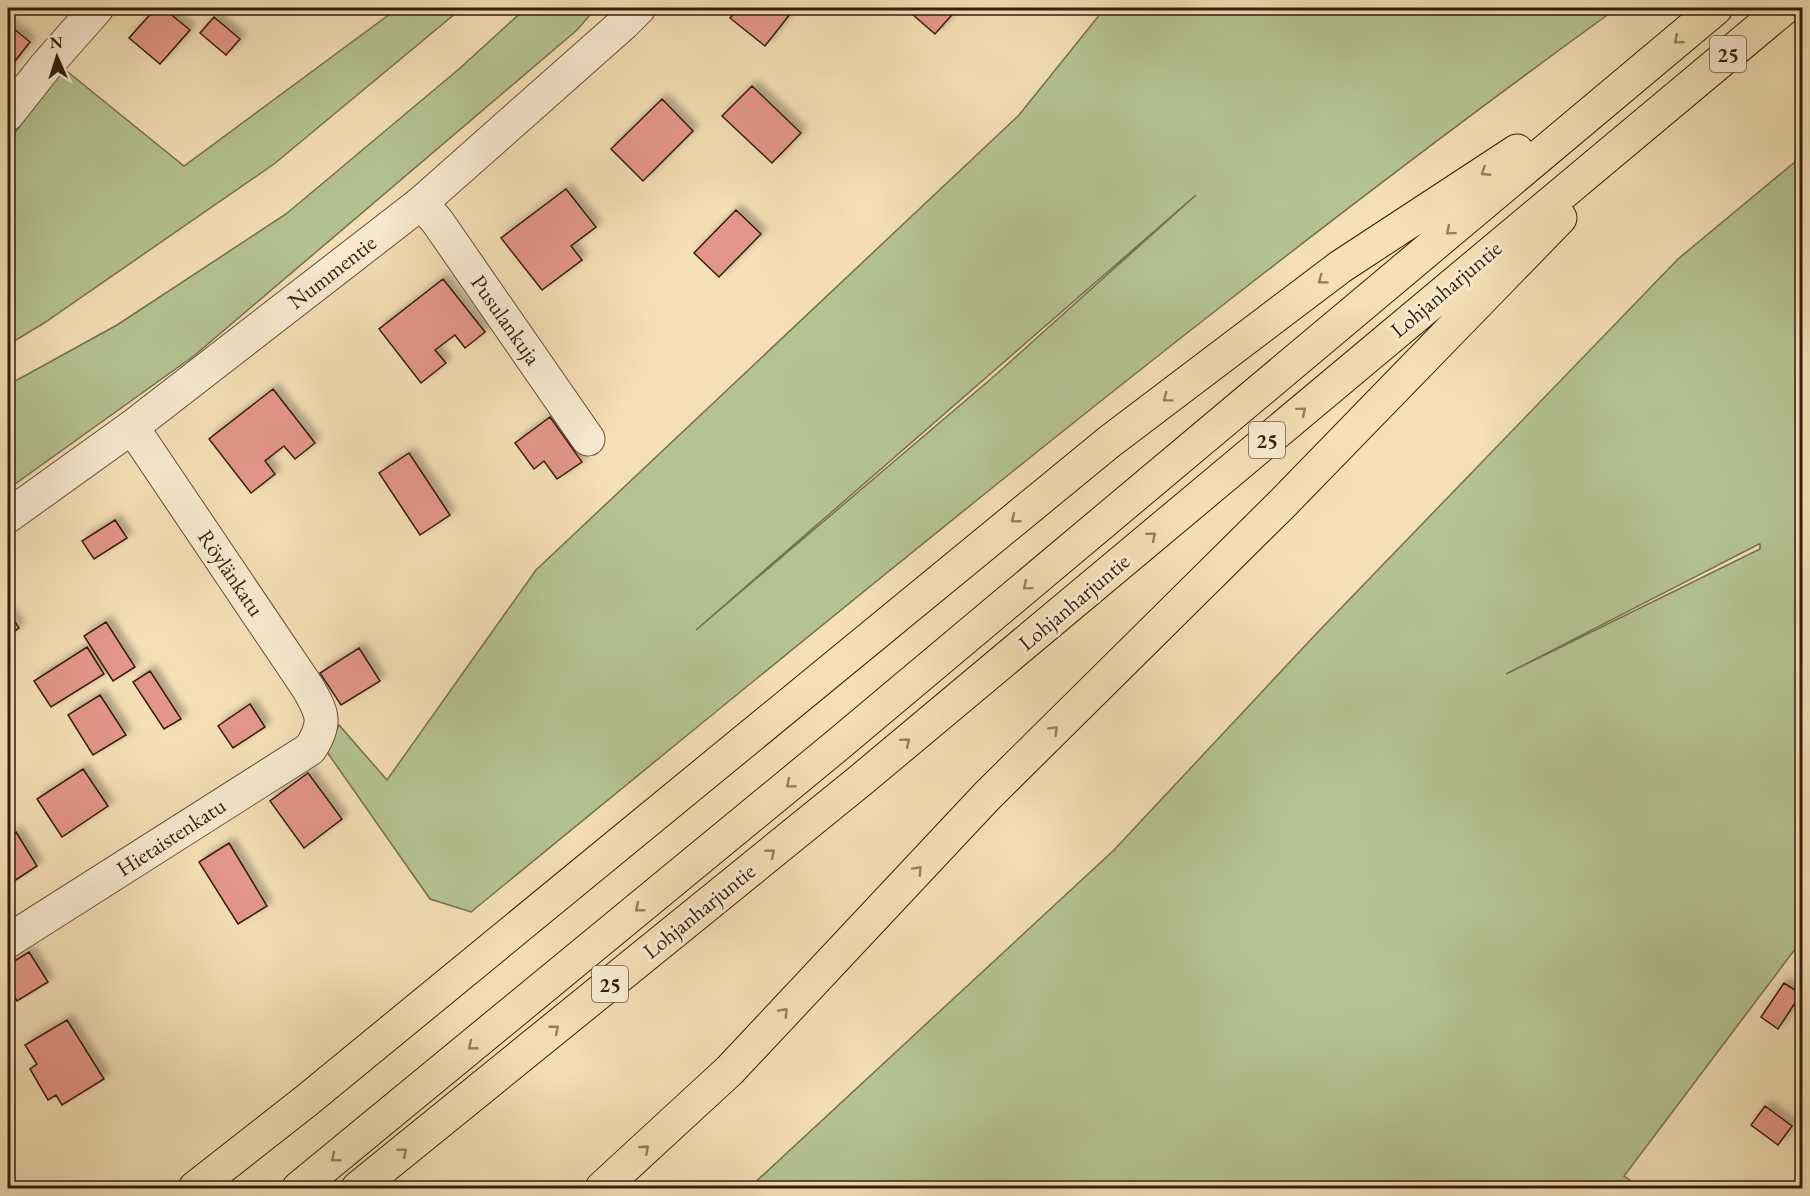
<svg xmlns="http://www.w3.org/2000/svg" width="1810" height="1196" font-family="'EB Garamond',serif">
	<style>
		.green { fill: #b5c393; stroke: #747050; stroke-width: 1.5; fill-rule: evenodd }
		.building { fill: #e49789; stroke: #341d0c; stroke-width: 1.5; filter: url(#shadow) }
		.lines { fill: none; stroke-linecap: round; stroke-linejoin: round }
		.minor-casing { stroke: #644e36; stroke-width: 35 }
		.tertiary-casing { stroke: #644e36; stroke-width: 35 }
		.trunk-casing { stroke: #341d0c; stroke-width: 35 }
		.minor { stroke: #f8ead0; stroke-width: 33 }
		.tertiary { stroke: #f8ead0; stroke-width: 33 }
		.trunk { stroke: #f4dfb6; stroke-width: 33 }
		.oneway { stroke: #947e61 }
		.labels { text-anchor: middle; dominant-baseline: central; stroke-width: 6; stroke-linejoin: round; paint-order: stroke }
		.shield { fill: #f8ead0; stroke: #6f5a47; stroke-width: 1.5 }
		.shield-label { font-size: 21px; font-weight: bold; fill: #341d0c }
		.street-label { font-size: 22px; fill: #341d0c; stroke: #f8ead0 }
	</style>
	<defs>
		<filter id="shadow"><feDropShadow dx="5.5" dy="-5.5" stdDeviation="3" flood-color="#0004"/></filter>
	</defs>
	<rect width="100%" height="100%" fill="#f4dfb6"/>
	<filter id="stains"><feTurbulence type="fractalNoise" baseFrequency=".00333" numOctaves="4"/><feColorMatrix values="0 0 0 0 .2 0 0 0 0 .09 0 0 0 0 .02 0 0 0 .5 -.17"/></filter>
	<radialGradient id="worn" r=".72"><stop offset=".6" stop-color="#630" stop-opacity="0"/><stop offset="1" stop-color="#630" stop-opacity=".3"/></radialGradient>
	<path class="green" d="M398,8H462L274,164L44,323L8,345V142L63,68L184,166Z
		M526,8H596L577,30L195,355L8,489V385L117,325L286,214L459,69Z
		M1105,8H1617C1223,293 848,604 471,912L430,899L327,752L339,725L387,780L536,570L1019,115ZM1196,195L992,378L696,630Z
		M1802,156V940L1624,1176L1641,1188H749L1114,850L1316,634L1678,259ZM1760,544V549L1506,674L1759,544Z"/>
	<path class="building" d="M156,8H163L190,30L160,64L129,38Z
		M739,8H792L794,9L765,46L730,18Z
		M905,8H958L935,34Z
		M214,17L240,39L226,55L200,33Z
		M8,24L30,42L8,70Z
		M752,86L801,133L772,163L722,116Z
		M662,99L693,131L643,181L611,149Z
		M566,189L596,227L571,246L582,260L542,290L501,238Z
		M736,210L761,234L719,277L694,253Z
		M443,279L485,332L465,348L455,335L435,350L446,363L421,383L379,329Z
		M273,389L315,443L295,459L284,446L265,461L275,474L251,493L209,439Z
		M550,417L582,462L557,479L544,461L534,469L515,443Z
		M409,453L450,515L420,535L379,473Z
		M115,520L127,538L94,559L82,541Z
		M8,611L19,628L8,636Z
		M106,622L135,667L113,681L84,636Z
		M87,647L104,674L51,707L34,681Z
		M359,648L380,681L341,705L320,673Z
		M150,671L181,719L164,729L133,682Z
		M100,695L126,735L93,755L68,715Z
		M250,704L265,727L233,748L218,726Z
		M83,769L108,806L62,837L37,799Z
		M308,773L342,819L304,848L270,801Z
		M16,832L37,866L8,885V837Z
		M229,843L267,906L238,924L199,862Z
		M29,952L48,982L17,1001L8,987V965Z
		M1784,983L1801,994L1778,1029L1761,1017Z
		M67,1020L104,1079L62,1105L56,1095L48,1100L30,1069L37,1064L25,1045Z
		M1765,1106L1792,1126L1778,1145L1751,1125Z
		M1802,1181V1188H1790Z"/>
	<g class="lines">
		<defs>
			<path id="minor" d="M8,114L45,67L97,8
				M421,203L437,221L588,439
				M8,941L310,749C327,723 323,714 308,688L132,427"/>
			<path id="tertiary" d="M8,516L132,427L421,203L623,24L639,8"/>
			<path id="trunk" d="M195,1188L306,1101L1109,442L1340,267L1517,151
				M299,1188L835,747L1716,8
				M358,1188L861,780L1784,8
				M602,1188L730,1070L987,796L1282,504L1560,218"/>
		</defs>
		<use href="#minor" class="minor-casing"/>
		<use href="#tertiary" class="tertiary-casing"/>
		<use href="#trunk" class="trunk-casing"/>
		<use href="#minor" class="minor"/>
		<use href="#tertiary" class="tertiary"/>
		<use href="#trunk" class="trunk"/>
	</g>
	<defs><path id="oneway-chevron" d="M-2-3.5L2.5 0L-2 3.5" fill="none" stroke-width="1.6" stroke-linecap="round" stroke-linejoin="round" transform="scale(1.5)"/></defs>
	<g class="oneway">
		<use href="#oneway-chevron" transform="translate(1678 40) rotate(140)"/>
		<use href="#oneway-chevron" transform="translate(1485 172) rotate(147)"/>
		<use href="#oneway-chevron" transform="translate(1450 231) rotate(140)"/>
		<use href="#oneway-chevron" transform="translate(1322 280) rotate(143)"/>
		<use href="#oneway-chevron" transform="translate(1167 398) rotate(143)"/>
		<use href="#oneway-chevron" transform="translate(1302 411) rotate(-40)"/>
		<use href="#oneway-chevron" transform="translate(1015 519) rotate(141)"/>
		<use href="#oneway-chevron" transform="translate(1152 536) rotate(-40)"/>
		<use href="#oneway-chevron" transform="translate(1027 586) rotate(140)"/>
		<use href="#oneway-chevron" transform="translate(1054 730) rotate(-45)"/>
		<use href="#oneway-chevron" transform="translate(906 742) rotate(-40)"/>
		<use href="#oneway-chevron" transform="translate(790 784) rotate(141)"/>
		<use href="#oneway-chevron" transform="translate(771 853) rotate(-39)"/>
		<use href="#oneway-chevron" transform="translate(918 870) rotate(-47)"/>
		<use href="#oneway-chevron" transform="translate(639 908) rotate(141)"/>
		<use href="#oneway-chevron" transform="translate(784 1012) rotate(-47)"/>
		<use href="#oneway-chevron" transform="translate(555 1029) rotate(-39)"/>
		<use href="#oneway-chevron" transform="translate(472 1046) rotate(141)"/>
		<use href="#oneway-chevron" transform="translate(645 1149) rotate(-43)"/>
		<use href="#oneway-chevron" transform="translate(403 1152) rotate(-39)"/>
		<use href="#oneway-chevron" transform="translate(335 1158) rotate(140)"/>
	</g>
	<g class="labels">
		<g class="shield">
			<rect x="1710" y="36" width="36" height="36" rx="4.5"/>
			<rect x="1249" y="422" width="36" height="36" rx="4.5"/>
			<rect x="592" y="966" width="36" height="36" rx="4.5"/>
		</g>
		<g class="shield-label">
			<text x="1728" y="54">25</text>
			<text x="1267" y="440">25</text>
			<text x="610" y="984">25</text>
		</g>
		<g class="street-label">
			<text transform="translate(332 272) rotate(-38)">Nummentie</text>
			<text transform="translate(1446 289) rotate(-40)">Lohjanharjuntie</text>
			<text transform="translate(506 320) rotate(55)">Pusulankuja</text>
			<text transform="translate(231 573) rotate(56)">Röylänkatu</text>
			<text transform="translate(1074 602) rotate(-40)">Lohjanharjuntie</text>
			<text transform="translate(171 837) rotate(-33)">Hietaistenkatu</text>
			<text transform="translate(699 911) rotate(-39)">Lohjanharjuntie</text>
		</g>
	</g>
	<rect width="1810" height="1196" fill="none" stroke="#f4dfb6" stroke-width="30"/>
	<rect x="9" y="9" width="1792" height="1178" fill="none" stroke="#341d0c" stroke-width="3"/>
	<rect x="15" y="15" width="1780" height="1166" fill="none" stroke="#341d0c" stroke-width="1.5"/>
	<g transform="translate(57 57) rotate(357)" stroke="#f8ead0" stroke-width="4.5" paint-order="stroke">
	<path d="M0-4.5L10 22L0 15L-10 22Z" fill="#341d0c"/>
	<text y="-9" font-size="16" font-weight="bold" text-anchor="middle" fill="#341d0c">N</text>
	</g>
	<rect width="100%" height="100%" filter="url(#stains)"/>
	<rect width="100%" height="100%" fill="url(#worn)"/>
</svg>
